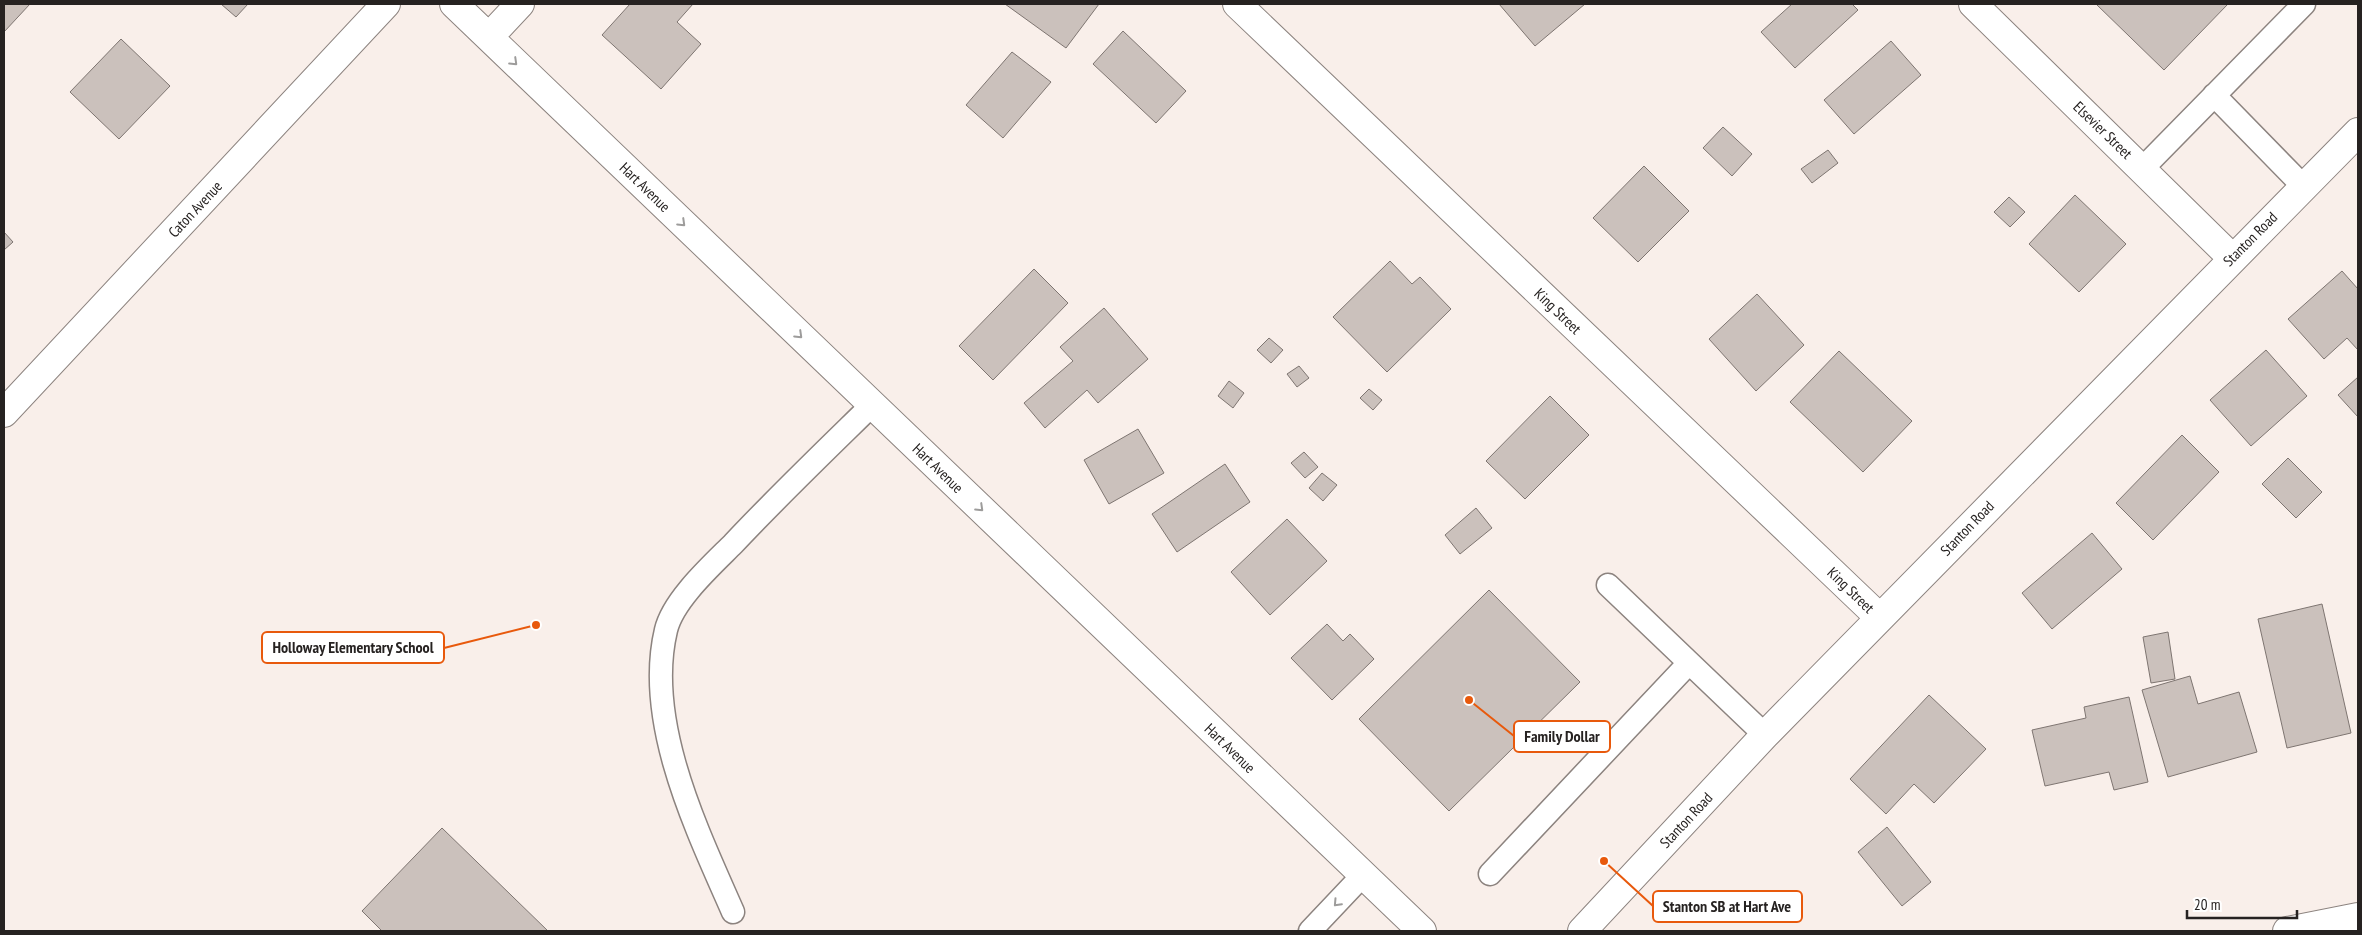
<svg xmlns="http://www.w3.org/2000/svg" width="2362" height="935" font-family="'PT Sans Narrow',sans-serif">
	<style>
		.building { fill: #cbc1bc; stroke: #7e7571 }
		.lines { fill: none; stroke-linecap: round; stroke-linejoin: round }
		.lane-casing { stroke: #8c837f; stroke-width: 25 }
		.street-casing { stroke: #8c837f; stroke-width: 30 }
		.secondary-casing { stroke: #8c837f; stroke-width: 30 }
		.lane { stroke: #fff; stroke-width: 22 }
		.street { stroke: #fff; stroke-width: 28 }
		.secondary { stroke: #fff; stroke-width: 28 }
		.oneway { stroke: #9d9c9b }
		.labels { text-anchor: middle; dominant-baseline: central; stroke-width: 4; stroke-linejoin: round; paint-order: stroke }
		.street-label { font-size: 15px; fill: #262221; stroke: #fff }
		.leader { fill: none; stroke: #e8590c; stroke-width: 2 }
		.callout-dot { fill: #e8590c; stroke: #fff; stroke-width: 2 }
		.callout { fill: #fff; stroke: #e8590c; stroke-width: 2 }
		.callout-label { font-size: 16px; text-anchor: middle; font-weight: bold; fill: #262221 }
	</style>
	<rect width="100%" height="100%" fill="#f9efea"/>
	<path class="building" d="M4,4H30L4,32Z
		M221,4H248L236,17Z
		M630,4H693L677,22L701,44L661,89L602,35Z
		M1005,4H1099L1066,48Z
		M1499,4H1585L1535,46Z
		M1792,4H1852L1858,10L1795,68L1761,32Z
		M2096,4H2228L2164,70Z
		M1123,31L1186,91L1156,123L1093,64Z
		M121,39L170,86L119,139L70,92Z
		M1891,41L1921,75L1854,134L1824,100Z
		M1012,52L1051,82L1003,138L966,105Z
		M1723,127L1752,154L1732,176L1703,148Z
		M1828,150L1838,163L1812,183L1801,169Z
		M1644,166L1689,211L1638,262L1593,218Z
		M2075,195L2126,244L2079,292L2029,244Z
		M2009,197L2025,212L2010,227L1994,212Z
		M4,232L13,242L4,250Z
		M1390,261L1412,284L1420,277L1451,309L1387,372L1333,317Z
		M1034,269L1068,303L993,380L959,346Z
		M2342,271L2358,289V350L2347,338L2324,359L2288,319Z
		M1757,294L1804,345L1756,391L1709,339Z
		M1104,308L1148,359L1098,403L1087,390L1045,428L1024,403L1073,361L1060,347Z
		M1269,338L1283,350L1271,363L1257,350Z
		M2266,350L2307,396L2251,446L2210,400Z
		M1839,351L1912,421L1863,472L1790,402Z
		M1299,366L1309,378L1297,387L1287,374Z
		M2358,377V417L2338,395Z
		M1229,381L1244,393L1233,408L1218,396Z
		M1369,389L1382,400L1373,410L1360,398Z
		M1550,396L1589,435L1525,499L1486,461Z
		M1138,429L1164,473L1109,504L1084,460Z
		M2182,435L2219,472L2153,540L2116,503Z
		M1304,452L1318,467L1305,478L1291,463Z
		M2288,458L2322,492L2296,518L2262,484Z
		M1225,464L1250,502L1177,552L1152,514Z
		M1322,473L1337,485L1323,501L1309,488Z
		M1476,508L1492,528L1460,554L1445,535Z
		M1287,519L1327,561L1270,615L1231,572Z
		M2092,533L2122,569L2052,629L2022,593Z
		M1489,590L1580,682L1449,811L1359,719Z
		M2322,604L2351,733L2287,748L2258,619Z
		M1327,624L1343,641L1350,634L1374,659L1332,700L1291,658Z
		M2168,632L2175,679L2151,683L2143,637Z
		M2190,676L2198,704L2239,692L2257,752L2168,777L2142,690Z
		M1929,695L1986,749L1934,803L1914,784L1886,814L1850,779Z
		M2129,697L2148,782L2114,790L2109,772L2045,786L2032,730L2086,718L2084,707Z
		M1887,827L1931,882L1902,906L1858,852Z
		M442,828L548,931H382L362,911Z"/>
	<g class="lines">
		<defs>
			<path id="lane" d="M2214,95L2303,186
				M2142,169L2304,4
				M1608,585L1765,735
				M1490,874L1689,663
				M733,912C697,830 644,722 666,630C673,600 712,565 733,544C778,496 825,451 872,405
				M1310,931L1363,875"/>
			<path id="street" d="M454,4L1422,931
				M1237,4L1879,617
				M1973,4L2232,258
				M489,37L520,4
				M4,413L386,4
				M2287,931L2358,917"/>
			<path id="secondary" d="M1582,931L1765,735L2358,132"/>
		</defs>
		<use href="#lane" class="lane-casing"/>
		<use href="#street" class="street-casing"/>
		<use href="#secondary" class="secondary-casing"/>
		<use href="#lane" class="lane"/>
		<use href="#street" class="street"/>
		<use href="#secondary" class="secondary"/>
	</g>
	<defs><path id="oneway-chevron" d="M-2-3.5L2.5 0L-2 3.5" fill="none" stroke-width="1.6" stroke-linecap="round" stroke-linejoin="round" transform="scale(1.25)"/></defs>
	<g class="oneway">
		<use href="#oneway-chevron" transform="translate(514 62) rotate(44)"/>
		<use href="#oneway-chevron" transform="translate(682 223) rotate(44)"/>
		<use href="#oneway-chevron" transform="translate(799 335) rotate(44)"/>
		<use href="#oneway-chevron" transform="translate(980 508) rotate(44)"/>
		<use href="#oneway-chevron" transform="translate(1337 903) rotate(133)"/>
	</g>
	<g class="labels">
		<g class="street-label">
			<text transform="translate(2103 130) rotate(44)">Elsevier Street</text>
			<text transform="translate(645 187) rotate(44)">Hart Avenue</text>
			<text transform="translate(195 209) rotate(-47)">Caton Avenue</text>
			<text transform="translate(2250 239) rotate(-45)">Stanton Road</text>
			<text transform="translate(1558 311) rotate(44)">King Street</text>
			<text transform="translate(938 468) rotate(44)">Hart Avenue</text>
			<text transform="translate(1967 528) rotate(-46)">Stanton Road</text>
			<text transform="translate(1851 590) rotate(44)">King Street</text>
			<text transform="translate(1230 748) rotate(44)">Hart Avenue</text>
			<text transform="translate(1686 820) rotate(-47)">Stanton Road</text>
		</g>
	</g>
	<path class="leader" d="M536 625L444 648M1469 700L1514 736M1604 861L1653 906"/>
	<g class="callout-dot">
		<circle cx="536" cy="625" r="5"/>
		<circle cx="1469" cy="700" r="5"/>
		<circle cx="1604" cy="861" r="5"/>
	</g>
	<g class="callout">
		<rect x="262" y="632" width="182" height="31" rx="5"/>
		<rect x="1514" y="721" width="96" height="31" rx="5"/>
		<rect x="1653" y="891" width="149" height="31" rx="5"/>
	</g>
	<g class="callout-label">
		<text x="353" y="653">Holloway Elementary School</text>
		<text x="1562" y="742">Family Dollar</text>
		<text x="1727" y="912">Stanton SB at Hart Ave</text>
	</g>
	<rect width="2362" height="935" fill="none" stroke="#262221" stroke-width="10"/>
	<path d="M2187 910v8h110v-8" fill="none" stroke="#262221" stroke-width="2.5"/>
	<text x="2194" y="910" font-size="15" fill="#262221" stroke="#ffffff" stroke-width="4" paint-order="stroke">20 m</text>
</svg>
